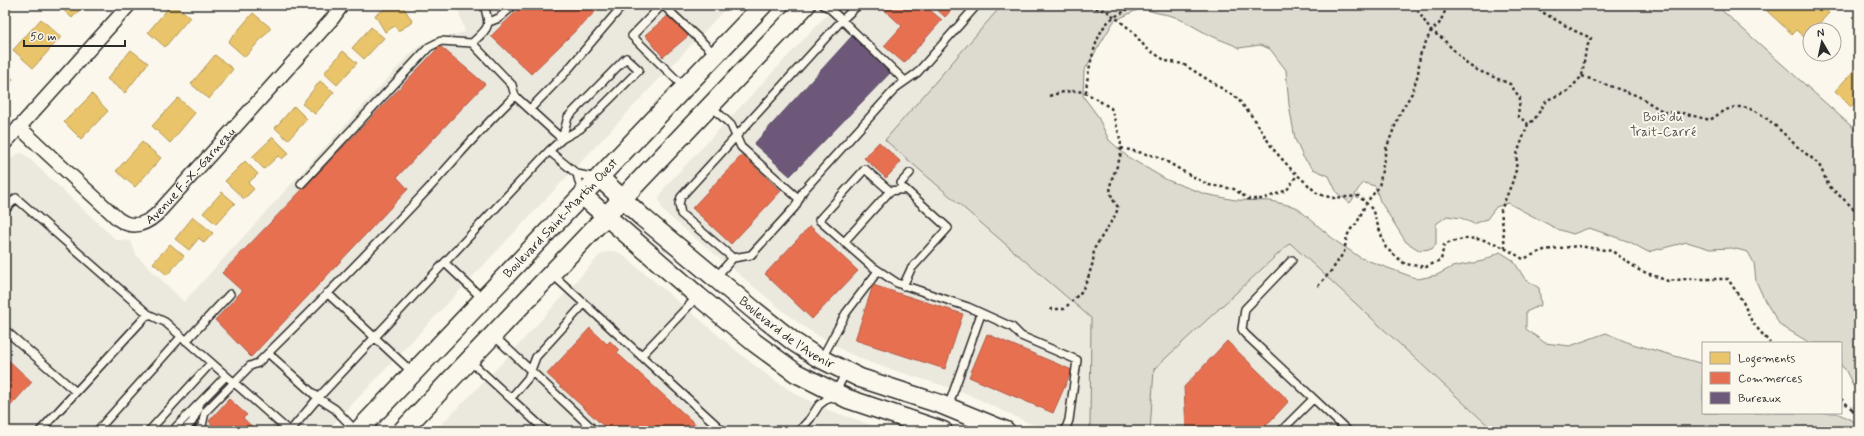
<svg xmlns="http://www.w3.org/2000/svg" width="1864" height="436" font-family="Mynerve,sans-serif">
	<style>
		.built { fill: #ebe8de }
		.green { fill: #dddad0; stroke: #84827e }
		.homes { fill: #e9c46a; stroke: #b09657 }
		.shops { fill: #e76f51; stroke: #af5b46 }
		.offices { fill: #6d597a; stroke: #594b62 }
		.lines { fill: none; stroke-linecap: round; stroke-linejoin: round }
		.lane-casing { stroke: #2b2b2b; stroke-width: 10 }
		.street-casing { stroke: #2b2b2b; stroke-width: 16 }
		.secondary-casing { stroke: #2b2b2b; stroke-width: 21 }
		.path { stroke: #2b2b2b; stroke-width: 2.5; stroke-dasharray: 3 3; stroke-linecap: butt }
		.lane { stroke: #fbf7ec; stroke-width: 7 }
		.street { stroke: #fbf7ec; stroke-width: 13 }
		.secondary { stroke: #fbf7ec; stroke-width: 18 }
		.labels { text-anchor: middle; dominant-baseline: central; stroke-width: 4; stroke-linejoin: round; paint-order: stroke }
		.park-label { font-size: 13px; fill: #585754; stroke: #fbf7ec }
		.street-label { font-size: 13px; fill: #2b2b2b; stroke: #fbf7ec }
	</style>
	<rect width="100%" height="100%" fill="#fbf7ec"/>
	<filter id="ink" filterUnits="userSpaceOnUse"><feTurbulence type="fractalNoise" baseFrequency=".025" numOctaves="2"/><feDisplacementMap in="SourceGraphic" scale="8" xChannelSelector="R" yChannelSelector="G"/><feConvolveMatrix kernelMatrix="1 2 1 2 8 2 1 2 1" color-interpolation-filters="sRGB"/></filter>
	<g filter="url(#ink)">
		<path class="built" d="M457,5H729L327,431H5V166L16,154L23,153L116,240L131,241L136,255L184,302L407,57L422,44L465,32Z
			M836,5H1002L885,140L1091,318L1090,431H1046L963,392L871,363L848,353L807,329L783,311L664,212L661,206L659,198L664,188Z
			M1290,243L1494,431H1150L1154,369Z
			M615,251L623,255L744,357L774,380L801,397L828,410L889,431H435L503,362L599,256L606,252Z"/>
		<path class="green" d="M1002,5H1716L1859,133V397L1845,369L1841,366V343H1810L1780,325L1765,301L1756,281L1754,263L1748,252L1732,248L1710,249L1687,242L1648,252L1630,242L1589,228L1573,234L1557,229L1508,203L1496,207L1487,219L1474,224L1461,218L1447,216L1436,224V244L1432,249L1419,250L1406,242L1380,201L1375,186L1364,183C1356,189 1356,196 1350,203L1337,193L1329,176L1313,169L1303,157L1295,139L1289,105L1286,70L1270,49L1260,45L1239,48C1231,43 1222,41 1214,37C1200,31 1189,23 1175,17C1164,13 1153,14 1143,7L1114,21L1084,71L1083,96L1097,115L1109,140L1128,157L1167,180L1205,194L1235,200L1271,201L1296,207L1337,242L1361,258L1418,279L1437,275L1452,267L1483,261L1500,252L1513,260L1525,279L1539,288L1541,305L1526,312V329L1545,343L1570,346L1606,333L1629,343L1703,364V413H1837L1859,424V431H1494L1290,243L1154,369L1150,431H1090L1091,318L885,140Z"/>
		<path class="homes" d="M58,5H84L72,18Z
			M171,5H175L190,17L165,47L148,32Z
			M392,5H402L413,22L398,31L395,26L385,32L375,15Z
			M413,5H435L414,9Z
			M1769,5H1821L1829,13L1813,30H1810V33L1805,38L1796,30L1792,34L1767,11L1771,7Z
			M253,13L271,28L245,57L228,42Z
			M41,19L61,37L33,68L13,50Z
			M371,27L384,38L364,59L352,48Z
			M131,50L148,63L125,93L107,79Z
			M343,51L357,63L337,85L324,73Z
			M215,55L233,69L209,99L191,84Z
			M1859,65V98L1851,107L1835,91Z
			M5,72L13,79L5,88Z
			M320,81L334,92L315,114L302,104Z
			M92,94L108,111L81,139L64,122Z
			M178,98L195,113L170,143L152,126Z
			M294,106L307,119L288,140L275,128Z
			M273,137L289,153L282,159L278,156L264,169L252,157Z
			M142,142L161,158L135,187L116,171Z
			M245,161L258,174L248,183L254,189L244,199L225,181Z
			M222,192L235,203L216,224L203,213Z
			M193,217L213,233L204,243L199,238L189,250L175,239Z
			M170,244L184,256L167,275L153,263Z"/>
		<path class="shops" d="M523,5H602L531,74L491,36Z
			M879,5H924L942,20L904,63L884,46L902,26Z
			M932,5H956L945,17Z
			M670,14L688,36L663,57L645,35Z
			M440,46L485,84L397,177L408,189L251,357L215,320L242,291L222,273Z
			M879,142L901,162L886,178L864,158Z
			M742,155L781,191L731,244L692,208Z
			M810,226L858,271L812,319L765,274Z
			M873,285L963,314L945,369L855,340Z
			M590,328L607,344L610,341L619,350L617,353L703,431H609L547,374Z
			M987,334L1072,370L1053,413L969,377Z
			M1227,341L1289,401L1261,431H1186L1184,387Z
			M5,357L32,382L5,412Z
			M229,399L247,415L243,418L257,431H206L212,425L209,421Z"/>
		<path class="offices" d="M852,36L892,71L790,176L754,144Z"/>
		<g class="lines">
			<defs>
				<path id="lane" d="M662,5L632,36L685,88
					M663,5L716,55
					M823,5L829,8L842,20L905,81
					M489,22L499,18L514,5
					M472,43C489,27 491,28 484,5
					M711,106L731,125L741,147L799,199
					M530,109L565,73L623,5
					M549,151L577,174L597,178
					M577,174L582,193
					M301,184L429,47L441,41L472,43L512,85L515,96L562,139
					M902,190L901,183L910,173
					M890,191L865,169L819,220L870,265L897,283L968,307L1012,327L1021,336L1077,360L1069,420L1065,431
					M5,210L16,198L148,314L165,322L289,431
					M844,242L890,191L905,189L948,228L911,269L903,286
					M733,258L681,214L679,204L681,197L842,20L858,5
					M1292,260L1245,309L1242,329L1245,334L1348,431
					M445,263L484,300
					M552,274L723,431
					M716,277L733,258L751,255L795,207L803,191L897,87L917,73L977,5
					M327,293L413,373
					M5,330L76,392
					M493,335L595,431
					M186,341L230,294
					M268,353L318,398L335,409L356,431
					M641,356L698,296
					M822,358L846,313L878,271
					M470,361L546,431
					M511,398L528,378L536,357L584,304
					M948,407L981,314
					M40,431L148,314
					M97,431L181,337
					M149,431L211,363
					M175,431L176,427L226,376
					M183,431L192,422L199,408
					M197,431L202,426L205,412L250,366L258,363C316,306 374,247 430,187C458,156 484,125 515,96
					M290,431L318,398L549,151L562,139L580,129L639,70L626,58L568,117L562,139
					M799,431L810,419L819,405L835,393L846,372
					M1281,431L1313,399"/>
				<g id="street">
					<path id="s1" d="M19,127L118,219C132,229 145,225 157,214L332,19L342,5"/>
					<path d="M5,143L129,5"/>
				</g>
				<g id="secondary">
					<path id="s2" d="M600,178L642,217L755,311L794,342L817,357L860,378L940,404L1006,431"/>
					<path d="M583,196L698,296L755,343L796,373L848,399L943,431"/>
					<path id="s3" d="M358,431L763,5"/>
					<path d="M402,431L806,5"/>
				</g>
			</defs>
			<use href="#lane" class="lane-casing"/>
			<use href="#street" class="street-casing"/>
			<use href="#secondary" class="secondary-casing"/>
			<path class="path" d="M1066,5L1077,8L1091,7L1107,11L1131,30L1146,48L1166,61L1183,64L1237,98L1255,120L1273,149L1291,169L1318,194L1333,198L1359,196L1372,209L1386,248L1405,264L1426,267L1441,260L1444,245C1475,231 1496,242 1523,259L1544,250L1578,246L1612,251L1639,270L1668,281L1685,279H1728L1743,302L1752,322L1770,343
				M1414,5L1431,31L1442,38L1468,65L1477,70L1510,84L1520,98L1518,116L1528,124
				M1582,76L1638,96L1664,112L1682,113L1710,120C1722,112 1732,104 1747,108C1765,112 1786,137 1800,149C1806,154 1814,159 1819,165C1824,173 1825,182 1832,189C1842,198 1851,205 1859,215
				M1086,92C1087,75 1095,35 1107,23C1114,15 1125,13 1132,5
				M1049,96C1082,86 1082,91 1111,108C1114,120 1121,135 1121,148C1121,172 1099,183 1118,207L1116,214L1094,249L1093,262L1087,281L1081,292L1064,309H1050
				M1121,148L1159,157L1186,173L1209,185L1234,189L1248,199H1263L1287,190L1297,175
				M1505,248L1501,210L1512,183L1516,170L1517,154L1525,132L1528,124L1534,120L1547,100L1568,91L1582,76L1586,49L1591,38L1575,31L1530,5
				M1318,286L1332,270L1344,252L1347,236L1351,229L1357,223L1366,203L1379,187L1386,149L1400,113L1412,93L1418,74L1420,55L1431,31L1439,24L1448,5
				M1841,399L1852,409L1859,404
				M1852,409L1859,418"/>
			<use href="#lane" class="lane"/>
			<use href="#street" class="street"/>
			<use href="#secondary" class="secondary"/>
		</g>
	</g>
	<g class="labels">
		<g class="park-label">
			<text x="1663" y="117">Bois du<tspan x="1663" dy="15">Trait-Carré</tspan></text>
		</g>
		<g class="street-label">
			<text stroke="none"><textPath href="#s1" startOffset="229">Avenue F.-X.-Garneau</textPath></text>
			<text stroke="none"><textPath href="#s3" startOffset="294">Boulevard Saint-Martin Ouest</textPath></text>
			<text stroke="none"><textPath href="#s2" startOffset="243">Boulevard de l'Avenir</textPath></text>
		</g>
	</g>
	<rect width="1864" height="436" fill="none" stroke="#fbf7ec" stroke-width="20"/>
	<rect x="10" y="10" width="1844" height="416" fill="none" stroke="#2b2b2b" stroke-width="1.5" filter="url(#ink)"/>
	<rect x="1702" y="342" width="140" height="72" fill="#fbf7ec" stroke="#a8a59f"/>
	<rect x="1710" y="352" width="20" height="12" fill="#e9c46a" stroke="#a8a59f"/>
	<text x="1738" y="362" font-size="12" fill="#2b2b2b">Logements</text>
	<rect x="1710" y="372" width="20" height="12" fill="#e76f51" stroke="#a8a59f"/>
	<text x="1738" y="382" font-size="12" fill="#2b2b2b">Commerces</text>
	<rect x="1710" y="392" width="20" height="12" fill="#6d597a" stroke="#a8a59f"/>
	<text x="1738" y="402" font-size="12" fill="#2b2b2b">Bureaux</text>
	<g transform="translate(1822 42) rotate(351)"><circle r="19" fill="#fbf7ec" stroke="#a8a59f"/>
	<path d="M0-3L7 15L0 10L-7 15Z" fill="#2b2b2b"/>
	<text y="-6" font-size="11" font-weight="bold" text-anchor="middle" fill="#2b2b2b">N</text>
	</g>
	<path d="M24 40v6h101v-6" fill="none" stroke="#2b2b2b" stroke-width="2"/>
	<text x="30" y="40" font-size="12" fill="#2b2b2b" stroke="#fbf7ec" stroke-width="3" paint-order="stroke">50 m</text>
</svg>
